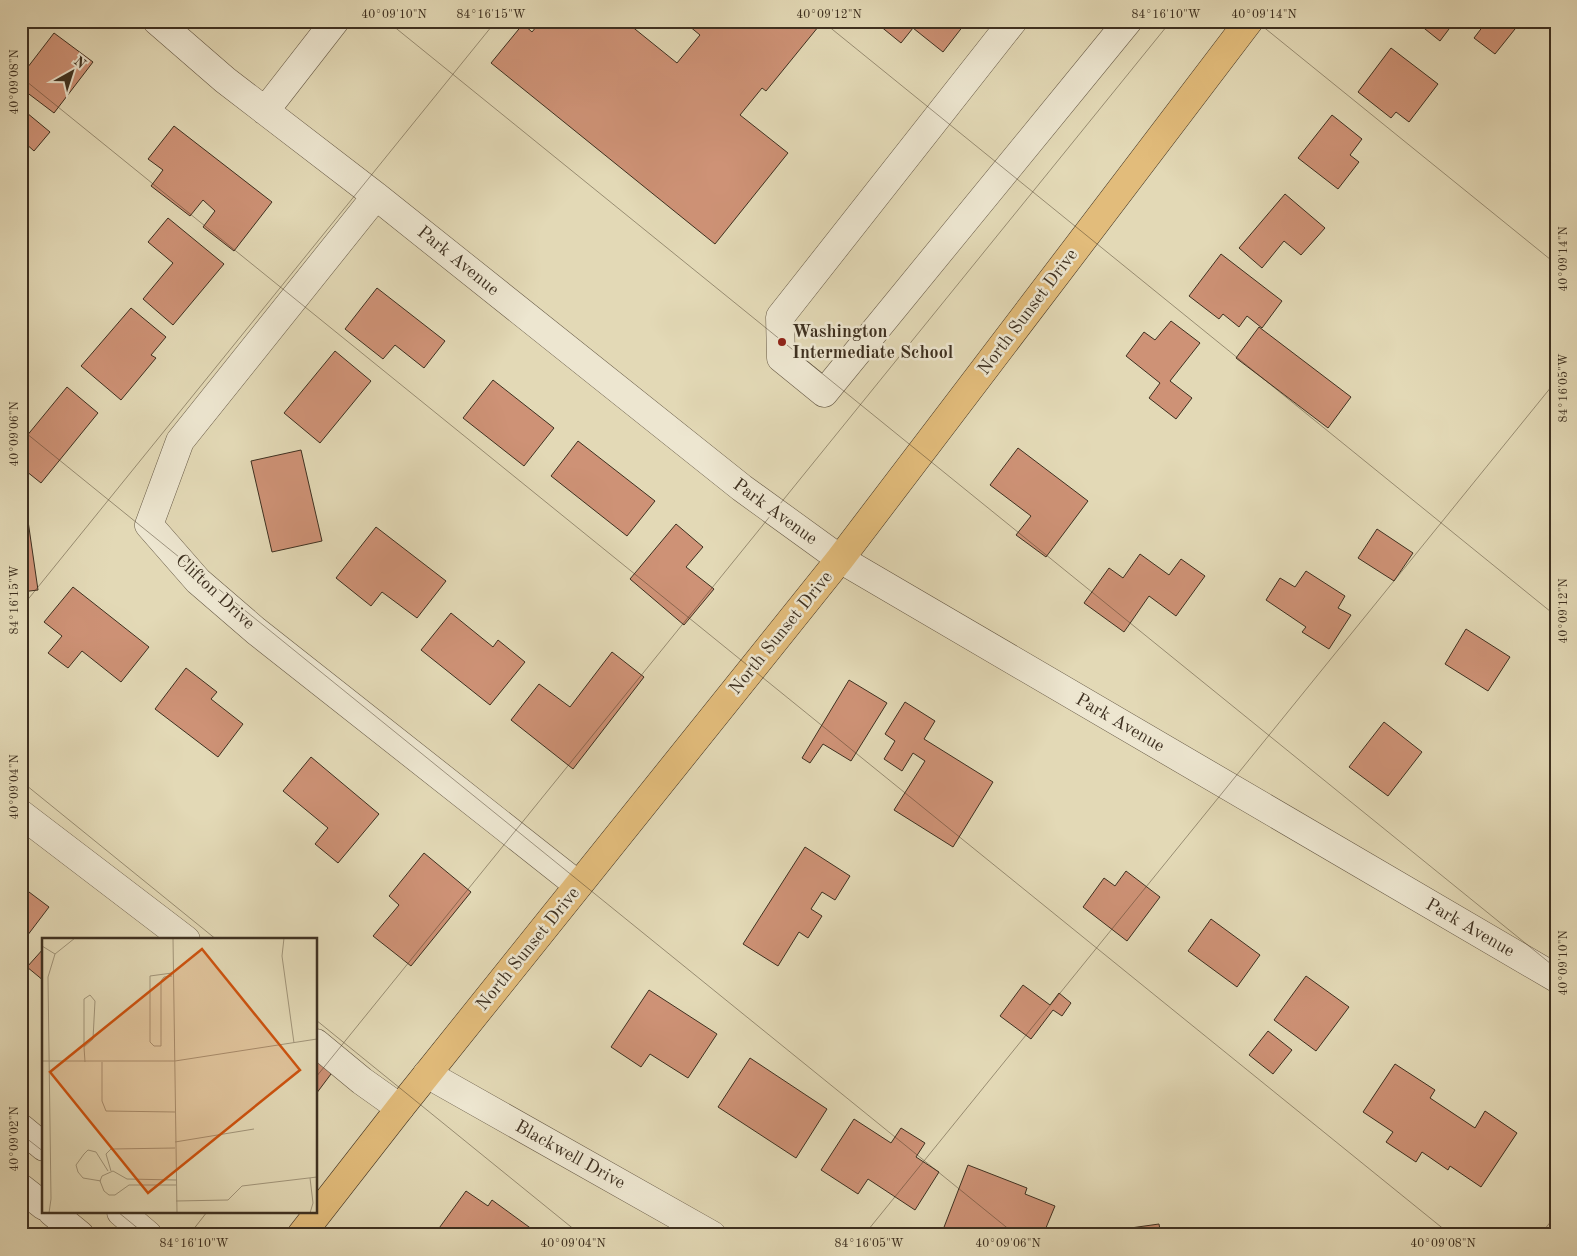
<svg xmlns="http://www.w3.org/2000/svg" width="1577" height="1256" font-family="'Old Standard TT',serif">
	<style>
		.building { fill: #ce9276; stroke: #3e3020 }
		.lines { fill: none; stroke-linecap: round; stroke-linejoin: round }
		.minor-casing { stroke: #675a46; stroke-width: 29 }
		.major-casing { stroke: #3e3020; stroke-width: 29 }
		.minor { stroke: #ede6d0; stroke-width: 28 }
		.major { stroke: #e2bc7b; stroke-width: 28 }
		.ticks { fill: none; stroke: #3e3020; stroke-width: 1; stroke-opacity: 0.45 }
		.poi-dot { fill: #8f2418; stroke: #ede6d0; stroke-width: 2 }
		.labels { text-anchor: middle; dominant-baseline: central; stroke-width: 5; stroke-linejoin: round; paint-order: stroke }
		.street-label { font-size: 18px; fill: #3e3020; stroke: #ede6d0 }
		.poi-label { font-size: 18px; font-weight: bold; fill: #3e3020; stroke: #ede6d0; text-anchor: start }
		.inset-road { fill: none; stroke: #a1957a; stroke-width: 1 }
		.view { fill: #ce530f; fill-opacity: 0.15; stroke: #ce530f; stroke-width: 2.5 }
		.inset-edge { fill: none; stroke: #3e3020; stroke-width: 2.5 }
		.neatline { fill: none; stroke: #3e3020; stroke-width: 2 }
		.ticks-label { font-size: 12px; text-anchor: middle; fill: #3e3020 }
	</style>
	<rect width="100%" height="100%" fill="#e3d9b6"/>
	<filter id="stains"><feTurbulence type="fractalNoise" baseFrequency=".004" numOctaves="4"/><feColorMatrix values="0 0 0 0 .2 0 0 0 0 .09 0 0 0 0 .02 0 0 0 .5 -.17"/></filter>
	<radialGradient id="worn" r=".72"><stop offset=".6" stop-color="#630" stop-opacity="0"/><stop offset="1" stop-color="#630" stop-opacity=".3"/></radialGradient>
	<path class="building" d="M541,21H625L677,63L700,35L683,21H823L766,91L762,88L740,115L788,153L715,244L491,63L523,24L532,32Z
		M874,21H967L943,52L913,28L901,43Z
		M1415,21H1455L1440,41Z
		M1487,21H1504L1515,29L1495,54L1474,38Z
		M54,33L93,62L54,113L21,88V76Z
		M1391,48L1438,84L1409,122L1396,112L1391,118L1358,92Z
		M21,108L50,132L34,151L24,142L21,145Z
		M1332,115L1362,139L1350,155L1359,162L1338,189L1298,158Z
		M174,126L272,202L234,251L203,227L215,211L203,200L190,216L151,186L163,170L148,159Z
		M1285,194L1325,228L1301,255L1284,241L1262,268L1239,248Z
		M168,218L224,264L173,325L143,299L173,263L148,242Z
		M1221,254L1282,301L1262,328L1247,316L1239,327L1223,314L1219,319L1189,296Z
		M377,288L445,341L424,368L395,345L383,359L345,329Z
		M131,308L166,337L151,355L156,358L121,400L81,366Z
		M1171,321L1200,343L1170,381L1192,398L1176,419L1149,398L1160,383L1126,356L1144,332L1155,340Z
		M1259,327L1351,397L1328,428L1236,358Z
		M335,351L371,381L320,443L284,413Z
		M493,380L554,428L524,466L463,418Z
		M67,387L98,413L41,483L21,467V443Z
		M578,441L655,501L627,536L551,476Z
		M1018,448L1088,501L1046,557L1016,535L1031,516L990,485Z
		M301,450L322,541L272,552L251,461Z
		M21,500H25L38,590L21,592Z
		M676,524L703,547L686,567L714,589L684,625L630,579Z
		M376,527L446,581L417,618L382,592L371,606L336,578Z
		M1377,529L1413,553L1394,581L1358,558Z
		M1140,554L1169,575L1181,559L1205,576L1176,616L1149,596L1124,632L1084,603L1109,568L1123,578Z
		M1306,571L1345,596L1338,608L1351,615L1329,649L1302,632L1306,627L1266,600L1280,578L1295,587Z
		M73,587L149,647L121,682L82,651L68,668L48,653L62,636L44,622Z
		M451,613L493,647L498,640L525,662L490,705L421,650Z
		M1466,629L1510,657L1488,691L1445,664Z
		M612,652L644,677L573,769L511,720L539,684L570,707Z
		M186,668L217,692L211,699L243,724L218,757L155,709Z
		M849,680L887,703L851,761L823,744L810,763L802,758Z
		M905,702L935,721L924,739L993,782L953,847L894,810L925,761L913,753L902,771L884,759L895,741L885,734Z
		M1384,722L1422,752L1388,796L1349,767Z
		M311,757L379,814L338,863L315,844L328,828L283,791Z
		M805,847L850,876L835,900L822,892L811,909L822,916L808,938L799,932L778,966L743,944Z
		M424,853L471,892L411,966L373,936L399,905L389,896Z
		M1126,871L1160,897L1127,941L1083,907L1104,878L1115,886Z
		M21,886L49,907L24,940L21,938Z
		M1211,919L1260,955L1237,987L1188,951Z
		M44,948V981L27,967Z
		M1306,976L1349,1007L1316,1051L1274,1020Z
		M1023,985L1050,1005L1059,993L1071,1003L1062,1016L1053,1010L1031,1039L1000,1016Z
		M649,990L717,1034L688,1078L650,1054L641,1067L611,1047Z
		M1268,1031L1292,1050L1273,1074L1249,1055Z
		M316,1056L334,1070L316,1094Z
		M750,1058L827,1109L796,1158L718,1107Z
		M1395,1064L1435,1090L1430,1098L1475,1128L1485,1111L1517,1133L1481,1187L1450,1166L1448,1170L1422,1152L1416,1162L1386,1142L1393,1132L1363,1112Z
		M854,1119L891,1143L901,1128L925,1143L916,1157L939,1172L915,1210L868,1179L858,1194L821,1170Z
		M968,1165L1027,1188L1025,1194L1055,1206L1043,1235H990L983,1232L982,1235H941Z
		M466,1191L488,1206L492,1200L540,1235H443L437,1231Z
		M1159,1224L1161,1235H1103L1102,1232Z"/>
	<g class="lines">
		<defs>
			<path id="minor" d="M157,21L225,80L376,196L742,488L840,559L1556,978
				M1013,21L780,317L781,358L824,393L1128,21
				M265,111L335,21
				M376,196L180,441L149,525L198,581L256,631L578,885
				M21,814L186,940
				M316,1043L362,1081L400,1108
				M427,1074L712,1235
				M21,1128L44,1147
				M21,1188L44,1206
				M52,1212L80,1235
				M121,1212L148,1235"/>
			<path id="major" d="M301,1235L400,1108L840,559L1249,21"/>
		</defs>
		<use href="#minor" class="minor-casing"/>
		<use href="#major" class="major-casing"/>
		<use href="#minor" class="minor"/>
		<use href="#major" class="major"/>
	</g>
	<path class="ticks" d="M387,21L1556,968M822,21L1556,616M1256,21L1556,264M21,77L1451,1235M21,429L1016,1235M21,608L496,21M21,781L217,940M316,1020L581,1235M316,1077L1171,21M21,1134L44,1152M118,1212L146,1235M189,1235L207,1212M864,1235L1556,381M1540,1235L1556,1215"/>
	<circle class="poi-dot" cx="782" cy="342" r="5"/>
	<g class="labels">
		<g class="street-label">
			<text transform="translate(458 261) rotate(39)">Park Avenue</text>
			<text transform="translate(1028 312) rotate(-53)">North Sunset Drive</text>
			<text transform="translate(775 512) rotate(36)">Park Avenue</text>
			<text transform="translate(215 592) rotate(43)">Clifton Drive</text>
			<text transform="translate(781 633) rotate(-51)">North Sunset Drive</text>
			<text transform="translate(1120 723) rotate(30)">Park Avenue</text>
			<text transform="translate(1470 928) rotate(30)">Park Avenue</text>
			<text transform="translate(528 949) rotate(-51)">North Sunset Drive</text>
			<text transform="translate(570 1155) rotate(29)">Blackwell Drive</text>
		</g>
		<g class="poi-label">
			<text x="792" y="332">Washington<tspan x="792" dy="21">Intermediate School</tspan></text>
		</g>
	</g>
	<g transform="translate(42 938)">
		<rect width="275" height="275" fill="#e3d9b6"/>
		<path class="inset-road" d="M131,0L135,275M242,0L240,18L252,105M0,8L13,16M130,38L122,39L119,43V108H112L108,104V38L130,35M42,109L51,101L53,63L48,57L42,61V109L43,124M0,123H133L275,101M60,124V163L64,173L133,174M133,204L212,191M69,233L64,216L69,211L133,210M268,240L271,265L268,275M134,242L85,241L71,233L60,238L58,243L62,253L67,257H73L87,247H134M59,243L41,240L36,234L34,227L42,216L46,212L54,214L66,233M134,263L186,262L200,248L275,239M7,275L9,261L6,39L13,16L33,0"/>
		<path class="view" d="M160,11L258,132L106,255L8,134Z"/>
		<rect width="275" height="275" class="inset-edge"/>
	</g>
	<rect width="1577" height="1256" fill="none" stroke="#e3d9b6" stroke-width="55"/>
	<g transform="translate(72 72) rotate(39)" stroke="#ede6d0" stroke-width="4" paint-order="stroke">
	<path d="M0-4L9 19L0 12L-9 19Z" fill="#3e3020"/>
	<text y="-8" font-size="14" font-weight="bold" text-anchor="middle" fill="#3e3020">N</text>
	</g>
	<rect x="28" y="28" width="1522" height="1200" class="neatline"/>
	<g class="ticks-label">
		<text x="394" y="18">40°09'10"N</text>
		<text x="491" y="18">84°16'15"W</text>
		<text x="829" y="18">40°09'12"N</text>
		<text x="1166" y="18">84°16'10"W</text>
		<text x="1264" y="18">40°09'14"N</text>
		<text transform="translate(14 82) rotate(-90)" y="4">40°09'08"N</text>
		<text transform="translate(1563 259) rotate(-90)" y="4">40°09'14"N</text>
		<text transform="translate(1563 388) rotate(-90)" y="4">84°16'05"W</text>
		<text transform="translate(14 434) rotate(-90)" y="4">40°09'06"N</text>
		<text transform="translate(14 600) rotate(-90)" y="4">84°16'15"W</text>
		<text transform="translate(1563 611) rotate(-90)" y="4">40°09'12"N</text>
		<text transform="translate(14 787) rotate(-90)" y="4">40°09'04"N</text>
		<text transform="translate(1563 963) rotate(-90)" y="4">40°09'10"N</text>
		<text transform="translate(14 1139) rotate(-90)" y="4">40°09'02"N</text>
		<text x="194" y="1247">84°16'10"W</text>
		<text x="573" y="1247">40°09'04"N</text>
		<text x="869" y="1247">84°16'05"W</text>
		<text x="1008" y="1247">40°09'06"N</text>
		<text x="1443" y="1247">40°09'08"N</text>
	</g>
	<rect width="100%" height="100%" filter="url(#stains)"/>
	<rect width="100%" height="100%" fill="url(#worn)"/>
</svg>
